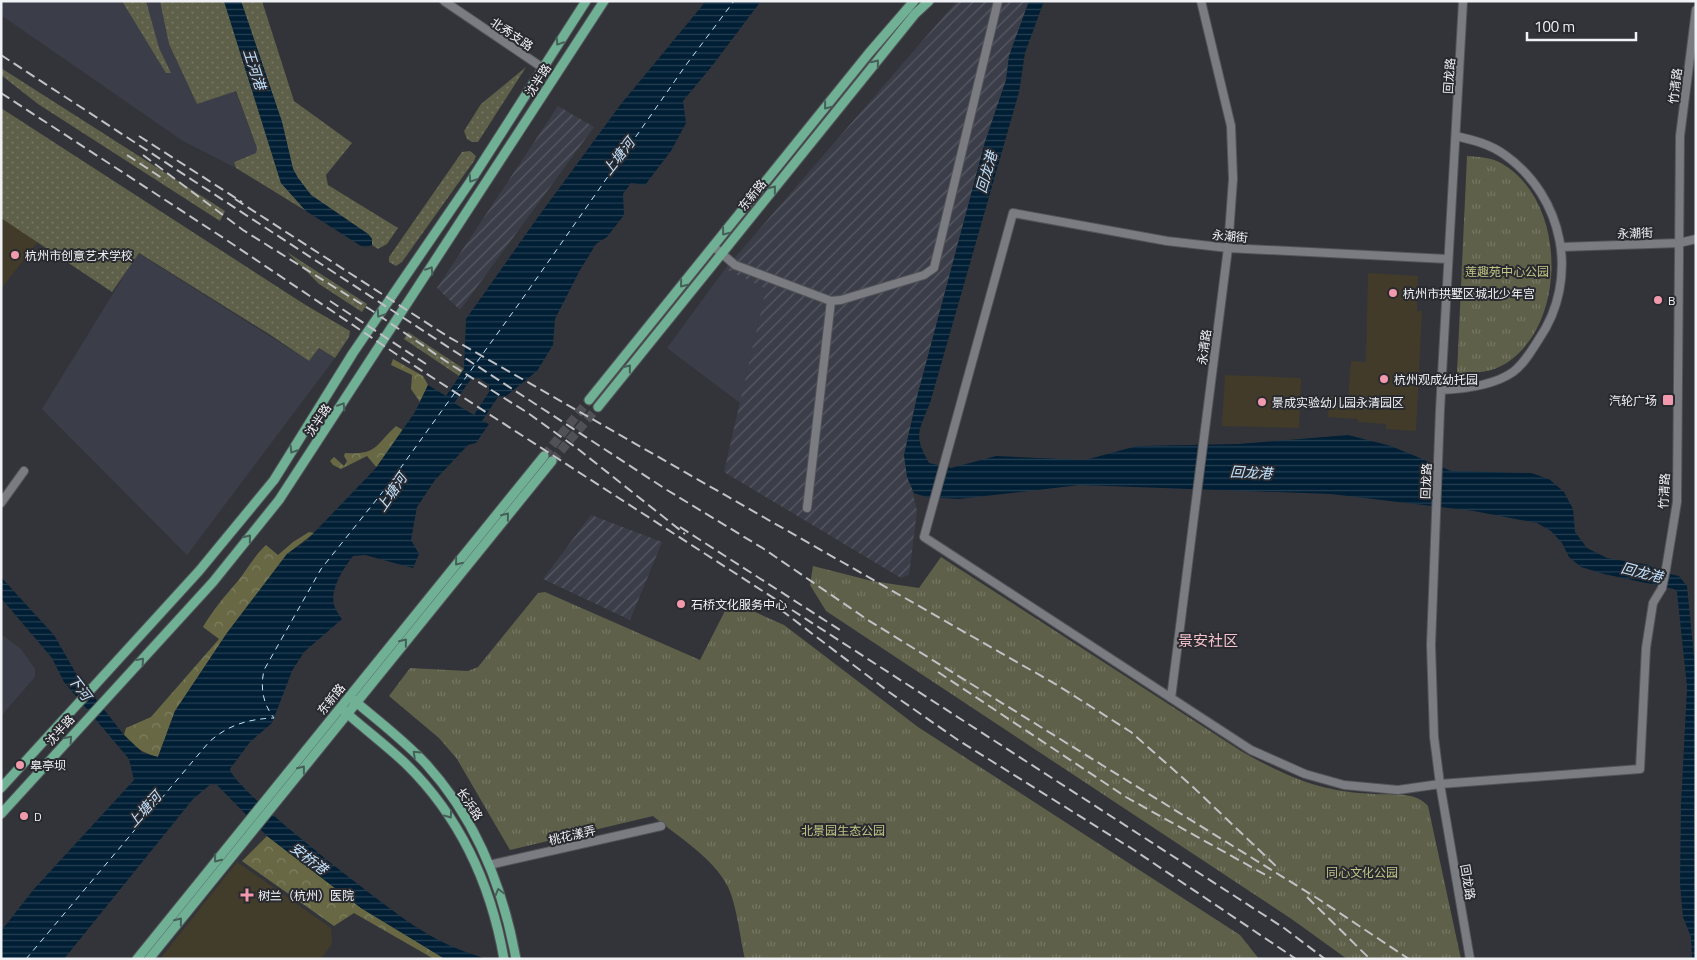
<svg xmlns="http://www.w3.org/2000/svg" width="1697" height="960" font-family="'Titillium Web','Noto Sans SC',sans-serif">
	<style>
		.built { fill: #3b3e49 }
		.industrial { fill: url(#industrial-furrows) }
		.education { fill: #423b2a }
		.medical { fill: #423c2a }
		.grass { fill: url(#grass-dots) }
		.forest { fill: url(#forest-crowns) }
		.park { fill: url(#park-tufts) }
		.water { fill: url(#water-rules); fill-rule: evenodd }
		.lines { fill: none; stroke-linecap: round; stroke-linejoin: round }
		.ferry { stroke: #c2e3fe; stroke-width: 1; stroke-dasharray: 6 5; stroke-linecap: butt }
		.major-tunnel { stroke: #505055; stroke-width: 9; stroke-dasharray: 9 4.5; stroke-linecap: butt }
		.minor-casing { stroke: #525458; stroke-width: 10 }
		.major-casing { stroke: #525458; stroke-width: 11 }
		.minor { stroke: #7a7c81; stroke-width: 8 }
		.major { stroke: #70b095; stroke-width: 9 }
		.rail { stroke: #c0c1c5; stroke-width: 2; stroke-dasharray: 10 5; stroke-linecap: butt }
		.minor-bridge-casing { stroke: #525458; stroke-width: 10; stroke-linecap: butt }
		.minor-bridge { stroke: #7a7c81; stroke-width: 8 }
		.oneway { stroke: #456058 }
		.poi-dot { fill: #f29aad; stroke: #292a2f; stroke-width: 2 }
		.labels { text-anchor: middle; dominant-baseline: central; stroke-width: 4; stroke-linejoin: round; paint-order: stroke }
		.street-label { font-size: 12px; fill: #f1f2f6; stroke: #292a2f }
		.poi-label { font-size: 12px; fill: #f1f2f6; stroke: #292a2f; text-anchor: start }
		.park-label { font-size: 12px; fill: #c3c685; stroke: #292a2f }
		.water-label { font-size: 14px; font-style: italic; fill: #c2e3fe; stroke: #292a2f }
		.quarter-label { font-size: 15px; fill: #f5c2cb; stroke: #292a2f }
	</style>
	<defs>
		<pattern id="industrial-furrows" width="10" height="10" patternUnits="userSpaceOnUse" patternTransform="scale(1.25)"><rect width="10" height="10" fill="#3b3e49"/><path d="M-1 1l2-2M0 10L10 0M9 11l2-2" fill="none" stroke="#585a64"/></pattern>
		<pattern id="grass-dots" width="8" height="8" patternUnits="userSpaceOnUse" patternTransform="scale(1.25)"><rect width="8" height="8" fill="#5e6049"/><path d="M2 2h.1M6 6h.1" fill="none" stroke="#767764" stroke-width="1.8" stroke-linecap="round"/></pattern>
		<pattern id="forest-crowns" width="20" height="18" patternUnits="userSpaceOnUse" patternTransform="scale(1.25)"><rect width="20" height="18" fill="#686944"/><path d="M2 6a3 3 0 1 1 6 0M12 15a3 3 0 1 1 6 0" fill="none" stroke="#7e7f60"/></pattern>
		<pattern id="park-tufts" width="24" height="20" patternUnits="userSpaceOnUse" patternTransform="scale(1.25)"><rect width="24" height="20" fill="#5e6049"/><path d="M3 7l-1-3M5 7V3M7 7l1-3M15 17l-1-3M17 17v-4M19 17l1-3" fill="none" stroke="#767764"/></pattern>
		<pattern id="water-rules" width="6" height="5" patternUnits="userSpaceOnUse" patternTransform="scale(1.25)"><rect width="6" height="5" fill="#001e34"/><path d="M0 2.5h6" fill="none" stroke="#263f52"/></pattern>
	</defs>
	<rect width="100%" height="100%" fill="#333439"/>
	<path class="built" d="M1,1H161L169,44L197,104L235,90L257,148L256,153L234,162L236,168L183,141L1,15Z
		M138,253L309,361L319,348L335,358L187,555L42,409Z
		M725,269L766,289L740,403L667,348Z
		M1,634L21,649L35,669V677L1,716Z"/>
	<path class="industrial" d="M957,1H1029L1009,56L1006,80L985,142L917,397L904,455L917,511L909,575L901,578L724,472L766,289L725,269Z
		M558,106L594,127L460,310L437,288Z
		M591,515L662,542L630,620L543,579Z"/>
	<path class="education" d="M1,187L54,221L1,289Z
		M1368,273L1418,276L1417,311H1422L1416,431L1386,429V424L1358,422V419L1328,417L1329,396L1348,397L1351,361L1366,362Z
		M1225,375L1301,378L1299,428L1222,426Z"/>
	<path class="medical" d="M237,862L331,928L332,944L321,959H160Z"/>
	<path class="grass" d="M122,1H146L159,48L171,73H166Z
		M160,1H224L281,183L306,211L236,168L234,162L256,153L257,148L236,91L197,104L169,44Z
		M241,1H262L294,101L352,143L326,175L328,185L398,228L387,244L378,249L372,245V239L368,234L311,195L298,178L293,169L282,122Z
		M526,67L478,142H472L467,139L464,131L481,104Z
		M1,68L225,211L220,221L38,104L1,75Z
		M1,108L304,304L350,331L349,337L335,358L319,348L309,361L269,334L139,253L112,292L1,218Z
		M470,151L476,156L474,161L402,262L396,266L389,262V257L462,152Z
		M287,252L367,304L362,312L319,284Z
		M408,332L464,369L459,376L404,339Z"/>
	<path class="forest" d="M393,359L423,376L428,385L420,402L411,389L412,375L391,365Z
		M396,426L403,430L377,468L367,456L341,469L333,465L330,461L334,457L344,466L347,461L344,456L345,453C378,455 375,445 396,426Z
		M309,532L314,533L287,554L227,633L175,711L158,757C142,753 135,747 124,735L126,728L151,717L219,639L203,627C213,610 224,597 237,582C247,570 254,556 266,545L278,555L293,542Z
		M267,836L361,908L445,959H434L354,913L334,926L242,861Z"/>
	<path class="park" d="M1467,156C1479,157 1490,157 1501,163C1562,197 1567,305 1520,352C1512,360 1502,367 1491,370C1480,373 1469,373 1457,373Z
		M941,557L1241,751C1287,777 1320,792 1374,794C1393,795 1415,791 1428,806L1461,959H1347L1293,920L826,611L810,585L813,566L872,581L919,588Z
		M545,592L700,660L730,601L784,625L918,727L1240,935L1259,959H745C740,938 737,906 728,887C713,857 678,837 653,816L510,850L457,759L439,738L389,696L410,668L468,671L478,667L538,593Z"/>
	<path class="water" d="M224,1H241L282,122L293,169L298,178L311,195L368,234L372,239V245L366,247L361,246L306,211L281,183Z
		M706,1H761L712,66L683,101L686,123L671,151L645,185L631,183L623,194L624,215L607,237L596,244L580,270L555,319L553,345L537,371L506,396L498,397L482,421L489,424L476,443L468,445L435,480L417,507L411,540L419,554L413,568L365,555L353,556C344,568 330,588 334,605C335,609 339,615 342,619L304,652L292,671L272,723L250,742L230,769C232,789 392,912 418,928C440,943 462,951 487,959H445L361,908L267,836L217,785L211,784L193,799L64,959H1V931L34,889L134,780L129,759L64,682L52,658L1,598V577L54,635L77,675L124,735L143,753L158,757L175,711L227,633L287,554L307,540L375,469L415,412L428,385L446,396L464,369L466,319L538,217L621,104ZM479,378L489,385V392L474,415L454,403L471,379Z
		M1029,1H1044L1025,53L1019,92L930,403C919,431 913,435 929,463L951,468L996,456L1085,460L1137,446L1238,444L1348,435L1391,446L1451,471L1531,473L1549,479L1564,492L1573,509L1575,532L1587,548L1607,558L1650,565L1655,571L1679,576L1687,586L1696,677L1694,816L1696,959H1692L1691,937L1683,917L1680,884L1681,805L1687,687L1677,592L1674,589L1604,574L1581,567L1569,557L1562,543L1551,531L1537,523L1474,511L1331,494L1080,485L959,499L926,497L914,493L907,477L904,455L917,397L985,142L1006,80L1009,56Z"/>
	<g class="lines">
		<path class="ferry" d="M26,959L209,742C228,725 248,719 274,718C263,704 260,688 264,670L321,569L389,484L518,305L686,65L734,1"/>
		<path class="major-tunnel" d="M544,456L589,400
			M552,461L598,407"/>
		<defs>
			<path id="minor" d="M444,1L543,68
				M1463,1L1440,410L1431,645L1434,737L1440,784L1470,959
				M713,246L735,265L831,301L841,300L924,275L934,268L998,1
				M1562,247L1679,243L1696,239
				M1447,259L1228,248L1167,241L1013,213L924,537L1251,750L1305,774L1344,785L1398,790L1440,784L1640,769L1646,648L1653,603L1662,588
				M1441,390C1464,389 1493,386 1513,372C1524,364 1532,350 1539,339C1580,279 1564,197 1505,155C1490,144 1473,140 1456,136
				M1,503L24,471
				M807,508L831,301
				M1666,569L1677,502L1680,136L1696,10
				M1171,698L1228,248L1233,179L1231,126L1201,1
				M489,865L661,826"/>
			<path id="major" d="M589,400L869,53L914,1
				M598,407L915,14L929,1
				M351,698C376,719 404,740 426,764C475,818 503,887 516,959
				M342,709C363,728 386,745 406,764C460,817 491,885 504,959
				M1,788L199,571L274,480L353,353L470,182L586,1
				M1,814L213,582L279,500L604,1
				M137,959L544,456
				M149,959L552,461"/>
		</defs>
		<use href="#minor" class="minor-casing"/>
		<use href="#major" class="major-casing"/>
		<use href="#minor" class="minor"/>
		<use href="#major" class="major"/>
		<path class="rail" d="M1,55L667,490L764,549L868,620L1320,900L1409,959
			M1,93L225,239L396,354L1284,928L1325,959
			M139,136L242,202
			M127,155L165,180
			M143,155L243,230L371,310L453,366L528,413L578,449L685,534
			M235,199L447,336L1057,685L1131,732L1193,787L1279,869
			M330,301L426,364
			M680,527L840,630
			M781,610L889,692L958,740L1134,850L1296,959
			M938,672L1126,797L1271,878
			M1307,897L1370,959"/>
		<defs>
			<path id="minor-bridge" d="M1662,588L1666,569"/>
		</defs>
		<use href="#minor-bridge" class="minor-bridge-casing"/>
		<use href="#minor-bridge" class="minor-bridge"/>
	</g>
	<defs><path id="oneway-chevron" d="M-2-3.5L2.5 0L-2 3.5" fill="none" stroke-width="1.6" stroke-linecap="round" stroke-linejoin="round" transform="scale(1.25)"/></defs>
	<g class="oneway">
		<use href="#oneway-chevron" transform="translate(559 42) rotate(123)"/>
		<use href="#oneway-chevron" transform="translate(876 63) rotate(-51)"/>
		<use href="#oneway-chevron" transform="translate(827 106) rotate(129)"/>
		<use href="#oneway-chevron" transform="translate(472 179) rotate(123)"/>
		<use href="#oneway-chevron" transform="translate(773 189) rotate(-51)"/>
		<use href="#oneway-chevron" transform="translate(725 232) rotate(129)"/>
		<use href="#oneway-chevron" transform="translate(430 270) rotate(-57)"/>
		<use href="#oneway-chevron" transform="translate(683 284) rotate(129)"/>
		<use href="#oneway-chevron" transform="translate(380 314) rotate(124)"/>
		<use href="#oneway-chevron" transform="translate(628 368) rotate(-51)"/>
		<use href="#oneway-chevron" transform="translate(342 406) rotate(-57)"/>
		<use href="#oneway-chevron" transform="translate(293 450) rotate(122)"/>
		<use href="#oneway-chevron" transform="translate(506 516) rotate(-51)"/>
		<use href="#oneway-chevron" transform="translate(248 538) rotate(-51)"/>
		<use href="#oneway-chevron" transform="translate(458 562) rotate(129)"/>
		<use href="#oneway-chevron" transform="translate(404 642) rotate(-51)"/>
		<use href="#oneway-chevron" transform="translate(141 661) rotate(-48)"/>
		<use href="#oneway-chevron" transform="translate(69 739) rotate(-48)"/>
		<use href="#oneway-chevron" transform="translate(416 754) rotate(-136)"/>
		<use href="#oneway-chevron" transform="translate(302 769) rotate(-52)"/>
		<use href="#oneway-chevron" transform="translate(449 815) rotate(55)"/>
		<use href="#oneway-chevron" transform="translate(217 859) rotate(129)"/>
		<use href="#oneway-chevron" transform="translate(499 892) rotate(-105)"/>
		<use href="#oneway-chevron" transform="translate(179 921) rotate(-51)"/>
	</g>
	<g class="poi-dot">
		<circle cx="15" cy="255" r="5"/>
		<circle cx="1393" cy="293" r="5"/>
		<circle cx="1658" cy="300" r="5"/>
		<circle cx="1384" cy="379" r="5"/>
		<rect x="1662" y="394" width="12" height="12" rx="2.5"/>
		<circle cx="1262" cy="402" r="5"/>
		<circle cx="681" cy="604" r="5"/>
		<circle cx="20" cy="765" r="5"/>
		<circle cx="24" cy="816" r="5"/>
		<path d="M244.5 887.5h5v5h5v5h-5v5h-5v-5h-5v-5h5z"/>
	</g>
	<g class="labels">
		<g class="street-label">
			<text transform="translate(512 34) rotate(34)">北秀支路</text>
			<text transform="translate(1449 76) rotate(-86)">回龙路</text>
			<text transform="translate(538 80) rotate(-57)">沈半路</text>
			<text transform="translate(1675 86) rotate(-83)">竹清路</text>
			<text transform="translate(752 195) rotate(-51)">东新路</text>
			<text transform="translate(1635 233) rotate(-2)">永潮街</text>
			<text transform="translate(1230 236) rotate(5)">永潮街</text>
			<text transform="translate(1204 347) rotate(-82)">永清路</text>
			<text transform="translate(318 420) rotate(-56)">沈半路</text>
			<text transform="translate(1426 481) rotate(-88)">回龙路</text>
			<text transform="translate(1664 491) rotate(-87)">竹清路</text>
			<text transform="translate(331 699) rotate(-51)">东新路</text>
			<text transform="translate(60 730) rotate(-48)">沈半路</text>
			<text transform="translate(470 804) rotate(56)">长浜路</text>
			<text transform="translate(572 835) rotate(-13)">桃花漾弄</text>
			<text transform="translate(1468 882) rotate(80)">回龙路</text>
		</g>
		<g class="poi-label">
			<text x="25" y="255">杭州市创意艺术学校</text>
			<text x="1403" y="293">杭州市拱墅区城北少年宫</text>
			<text x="1668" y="300">B</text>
			<text x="1394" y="379">杭州观成幼托园</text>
			<text x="1657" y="400" text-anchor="end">汽轮广场</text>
			<text x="1272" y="402">景成实验幼儿园永清园区</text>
			<text x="691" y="604">石桥文化服务中心</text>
			<text x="30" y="765">皋亭坝</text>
			<text x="34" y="816">D</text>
			<text x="258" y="895">树兰（杭州）医院</text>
		</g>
		<g class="park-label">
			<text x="1507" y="271">莲趣苑中心公园</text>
			<text x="843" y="830">北景园生态公园</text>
			<text x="1362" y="872">同心文化公园</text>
		</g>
		<g class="water-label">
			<text transform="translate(255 69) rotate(72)">王河港</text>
			<text transform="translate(618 156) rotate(-52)">上塘河</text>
			<text transform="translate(986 172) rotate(-74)">回龙港</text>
			<text transform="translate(1251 472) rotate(3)">回龙港</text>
			<text transform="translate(391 492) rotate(-56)">上塘河</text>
			<text transform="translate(1642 572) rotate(14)">回龙港</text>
			<text transform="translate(80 687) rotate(53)">下河</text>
			<text transform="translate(144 809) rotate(-48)">上塘河</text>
			<text transform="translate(309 858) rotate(37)">安桥港</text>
		</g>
		<g class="quarter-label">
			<text x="1208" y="640">景安社区</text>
		</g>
	</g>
	<rect width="1697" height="960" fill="none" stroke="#f1f2f6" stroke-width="5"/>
	<path d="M1527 32v8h109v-8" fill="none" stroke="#f1f2f6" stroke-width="2.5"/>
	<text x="1534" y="32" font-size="15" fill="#f1f2f6" stroke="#292a2f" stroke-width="4" paint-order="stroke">100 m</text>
</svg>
